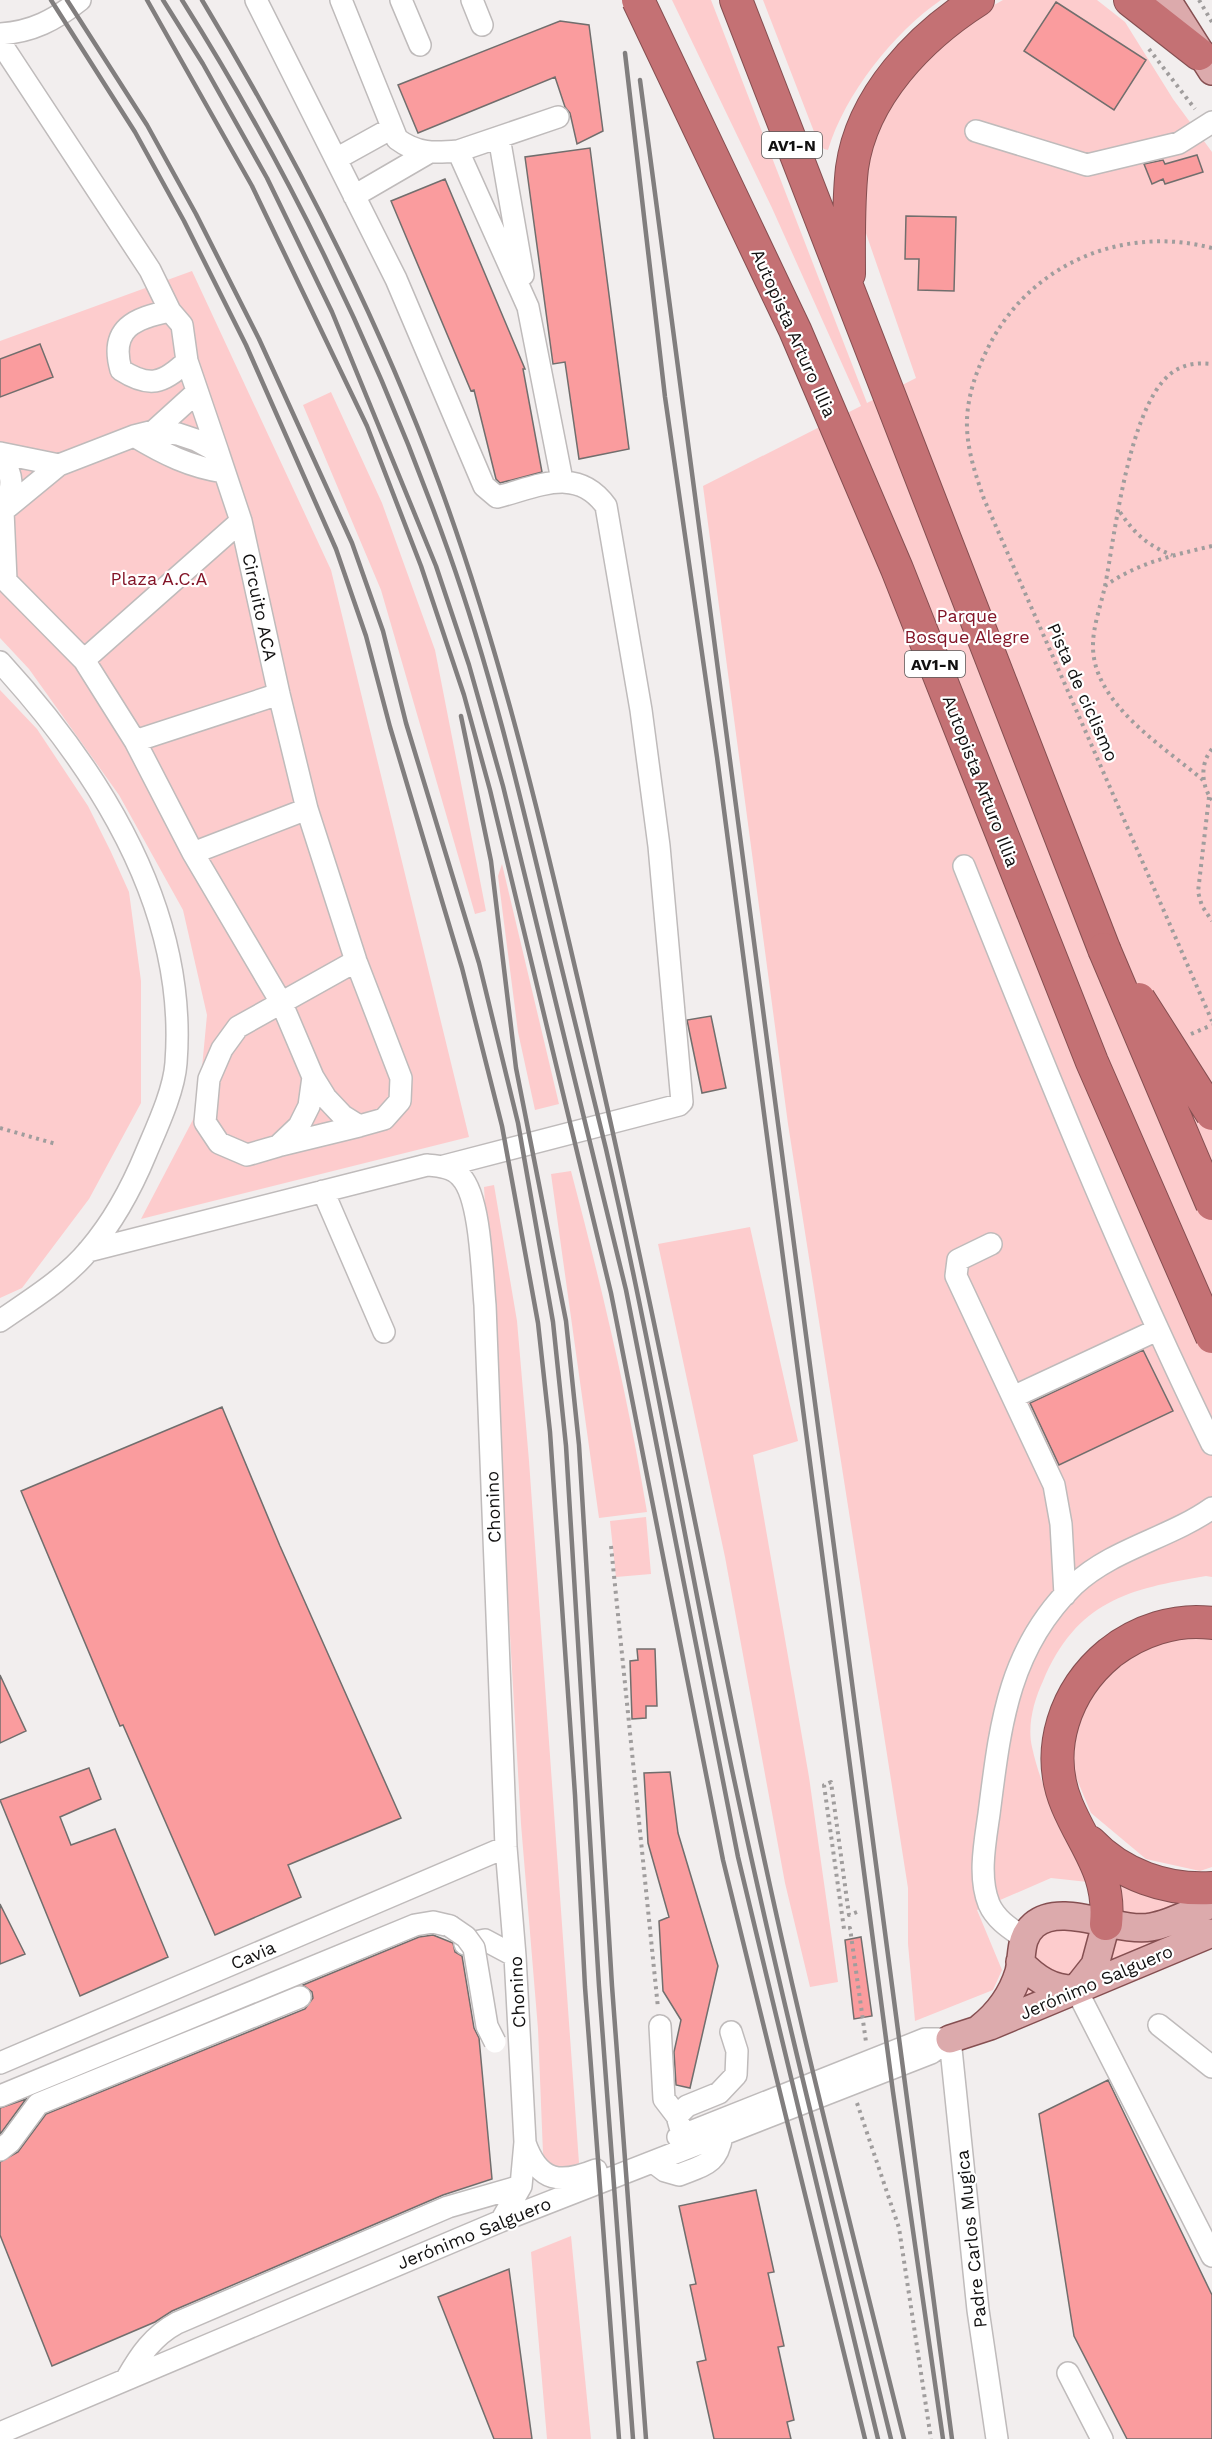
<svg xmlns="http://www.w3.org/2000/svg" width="1212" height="2439" font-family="'Work Sans',sans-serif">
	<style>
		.green { fill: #fdcccd }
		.building { fill: #fa9c9e; stroke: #716e6d; stroke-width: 1.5 }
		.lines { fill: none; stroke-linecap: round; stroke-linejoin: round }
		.minor-casing { stroke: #bfbbbb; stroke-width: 24 }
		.major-casing { stroke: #854f51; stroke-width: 30 }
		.highway-casing { stroke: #854f51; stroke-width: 34 }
		.path { stroke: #a09d9d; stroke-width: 4; stroke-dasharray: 3 4.5; stroke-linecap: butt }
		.minor { stroke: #fff; stroke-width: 21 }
		.major { stroke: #dcaaac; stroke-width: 27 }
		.highway { stroke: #c47174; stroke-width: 32 }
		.rail { stroke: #817e7e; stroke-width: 4.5 }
		.minor-bridge-casing { stroke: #bfbbbb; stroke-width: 24; stroke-linecap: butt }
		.highway-bridge-casing { stroke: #854f51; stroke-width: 34; stroke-linecap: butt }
		.minor-bridge { stroke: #fff; stroke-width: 21 }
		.highway-bridge { stroke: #c47174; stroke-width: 32 }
		.labels { text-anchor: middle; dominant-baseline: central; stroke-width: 4.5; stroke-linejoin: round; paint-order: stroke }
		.shield { fill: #fff; stroke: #585858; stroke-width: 1.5 }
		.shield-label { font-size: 16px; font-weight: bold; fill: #111010 }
		.street-label { font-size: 18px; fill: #111010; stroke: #fff }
		.park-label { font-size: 18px; fill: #831528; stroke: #fff }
	</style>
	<rect width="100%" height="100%" fill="#f2eeee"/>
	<path class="green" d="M672,0H711L867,403L916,378L860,216L862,165L880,117L910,69L966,21L1003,0H1097L1125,22L1173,99L1212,152V1577L1206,1576C1128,1589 1077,1601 1043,1681C1034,1700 1027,1726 1032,1747C1042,1794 1068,1839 1088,1882L1051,1878L977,1910L1002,1970L993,1990L915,2021L908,1944V1888L788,1124L703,486L861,406L772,208Z
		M763,0H941C893,33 845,94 828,150L824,149L818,142Z
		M192,271L331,570L469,1137L141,1219L198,1110L207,1015L183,910L119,795L29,669L0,638V341Z
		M331,392L382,503L435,650L486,911L475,914L381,590L303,405Z
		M0,690L37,729L88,806L111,852L129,892L141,981V1103L89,1199L22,1288L0,1298Z
		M502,864L559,1104L535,1110L518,1032L498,876Z
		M571,1171C601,1284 628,1397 647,1512L599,1518L551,1174Z
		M494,1185L517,1321L529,1461L579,2163L563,2171L546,2163L543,2153L538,2029L521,1824L484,1187Z
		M750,1227L798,1441L753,1455L809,1777L838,1982L810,1987L785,1883L725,1557L658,1244Z
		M646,1517L651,1574L616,1577L610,1521Z
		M1191,1632L1212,1637V1867L1200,1871L1146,1859L1091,1813L1068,1758L1073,1711L1125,1654Z
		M1091,1844L1212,1888V1933L990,2020L1029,1930L1105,1923Z
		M571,2236L591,2439H547L531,2252Z"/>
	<path class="building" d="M1056,2L1146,60L1114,110L1024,51Z
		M560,21L589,25L603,131L577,144L570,113L565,107L555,77L418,133L398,85Z
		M590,148L629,449L579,459L565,362L553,364L525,157Z
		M1197,155L1203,172L1165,184L1163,179L1152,184L1144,164L1163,160L1165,164Z
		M445,179L525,369H523L542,472L500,483L496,479L474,390L471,391L391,201Z
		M906,216L956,217L954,291L918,290L919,259H905Z
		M40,344L53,377L0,397V359Z
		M711,1016L726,1088L702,1093L687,1020Z
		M1143,1350L1173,1411L1059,1465L1030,1403Z
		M222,1407L280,1546L401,1818L288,1865L301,1897L215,1935L123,1725L120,1726L21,1491Z
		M637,1649H655L657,1706H646V1718L632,1719L630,1661L638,1660Z
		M0,1675L26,1731L0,1743Z
		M89,1768L101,1799L60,1817L71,1845L115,1829L168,1957L80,1996L0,1800Z
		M670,1772L678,1833L718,1966L690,2088L676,2085L674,2052L681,2020L663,1991L659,1921L669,1917L648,1843L644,1773Z
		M0,1904L25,1954L0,1964Z
		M433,1935L453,1943L455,1952L462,1956L474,2028L479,2038L492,2179L443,2195L172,2311L155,2322L52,2366L0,2235V2162L18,2152L46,2114L305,2009L313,1998L312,1992L303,1985L419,1937Z
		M861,1937L872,2016L854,2019L845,1940Z
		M1108,2080L1212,2295V2439H1127L1074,2336L1039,2114Z
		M26,2099L1,2133L0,2134V2108Z
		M756,2190L774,2272L768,2273L784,2346L778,2347L794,2420L787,2422L791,2439H714L697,2362L706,2360L690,2285L696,2284L679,2206Z
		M509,2269L532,2439H494L438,2297Z"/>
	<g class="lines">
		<defs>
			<path id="minor" d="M256,0L396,279L484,486L497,497C537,487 577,465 606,506L641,710L659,846L682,1102L679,1105L444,1166
				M341,0L397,139C417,154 434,153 458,151L528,307L562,480
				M401,0L420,45
				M472,0L482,25
				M0,34C32,32 55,20 80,0
				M0,42L150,270L170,311L182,325L187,361C163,384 149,388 121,370C109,328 135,318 170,311
				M976,131L1087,165L1179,143L1212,122
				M499,137L523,275
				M458,151L558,117
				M336,159L392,128
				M354,196L428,153
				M187,361L218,452
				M154,431L197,392
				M134,436C164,454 190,467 224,472
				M0,453C14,477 14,485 3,511
				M0,453L59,465
				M0,575L84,660L135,741L193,853L282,1004L313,1077L326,1098L343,1116L359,1126L384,1119L400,1101L401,1078L356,961L307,809L279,694L241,521L218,452L196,440L178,434L154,431L134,436L59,465L3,511L6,580
				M84,660L241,521
				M0,662C99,770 188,910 176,1063C174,1091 157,1127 146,1153C132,1187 113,1222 89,1250C65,1279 30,1300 0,1321
				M135,741L279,694
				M193,853L307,809
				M964,866C1042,1061 1120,1256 1212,1444
				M313,1077L309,1106L299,1126L278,1146L247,1155L219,1143L205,1122L209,1079L222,1049L238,1027L356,961
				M281,1145L359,1126
				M323,1191L384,1332
				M991,1244L958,1260L956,1276L1054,1485L1061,1524L1065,1595
				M88,1251L427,1165C438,1166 453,1167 461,1177C481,1198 482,1275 485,1305L506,1847L515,1956L525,2142L521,2186L501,2221
				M1013,1397L1157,1330
				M1024,1938C1011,1929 996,1920 989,1904C978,1877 985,1842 989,1814C1000,1728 1007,1650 1074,1585C1112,1549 1170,1538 1212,1508
				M465,1944L485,1940L515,1956
				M1076,1989L1212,2256
				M1159,2025L1212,2067
				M660,2026L664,2099L677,2116L686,2148
				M950,2039L978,2310L997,2439
				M0,2063L506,1847
				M0,2096L415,1925L433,1922L450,1926
				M677,2116L687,2106L719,2093L736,2075L737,2051L731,2032
				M678,2137L925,2039H950
				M525,2143C539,2183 561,2184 596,2170
				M0,2150L10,2142L38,2104L300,1997
				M653,2162L665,2171L679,2175C704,2165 718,2164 722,2135
				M1068,2373L1102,2439
				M127,2378C140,2355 153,2336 177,2323L448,2207L521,2186
				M0,2433L501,2221L931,2053L950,2039"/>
			<path id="major" d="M1167,0L1212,71
				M1020,1962C1036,1979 1053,1990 1076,1989L1095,1965L1106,1924
				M980,2028C999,2013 1012,1995 1019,1972C1023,1955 1019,1938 1034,1925C1062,1901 1117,1933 1151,1927C1171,1924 1193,1911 1212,1904
				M950,2039L990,2026L1212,1933"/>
			<path id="highway" d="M736,0L1104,949
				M1130,0L1199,54
				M849,274C849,239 848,203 852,168C862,96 920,37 978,0
				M1090,1842C1121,1875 1167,1891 1212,1888
				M1106,1924C1111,1873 1085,1848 1067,1805C1044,1750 1065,1690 1110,1653C1138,1631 1176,1618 1212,1623"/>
		</defs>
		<use href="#minor" class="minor-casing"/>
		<use href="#major" class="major-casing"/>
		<use href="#highway" class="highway-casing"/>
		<path class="path" d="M1199,0L1212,22
			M1149,49L1195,109
			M1212,248C1120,224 1025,266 985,354C974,376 966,403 967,428C968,453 976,476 984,499L1212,1021
			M1120,512C1134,533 1148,546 1172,555
			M1105,586C1115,536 1130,389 1180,368C1190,363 1201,363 1212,364
			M1212,749C1200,763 1201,785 1212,800
			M1203,780C1163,746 1092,703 1093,645C1093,626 1101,605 1105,586C1137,563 1174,555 1212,546
			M1209,797L1198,892L1202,906L1212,921
			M1191,1034L1212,1025
			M0,1128L56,1144
			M611,1546L658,2008
			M857,1912L849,1915L831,1782L824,1785L844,1929L850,1928L866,2042
			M857,2103L899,2228L931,2439"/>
		<use href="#minor" class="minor"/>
		<use href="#major" class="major"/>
		<use href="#highway" class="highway"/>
		<path class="rail" d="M51,0L135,132L184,221L246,345L336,549L366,636L390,727L462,968L502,1126L538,1323L550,1432L575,1795L585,1987L619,2439
			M67,0L147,125L196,214L259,339L352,543L383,631L406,723L479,963L518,1123L553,1322L566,1446L599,1986L633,2439
			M147,0L252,186L367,426L421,566L464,695L490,790L611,1293L723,1860L865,2439
			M163,0L203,64L267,178L332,312L436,566L469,665L503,786L626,1290L738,1857L878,2439
			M182,0C291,173 381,361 449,553C495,683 525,817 557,949C573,1016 590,1082 606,1149C653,1353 688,1560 731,1765C779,1991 836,2215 891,2439
			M202,0C294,153 377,314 439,483C498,644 538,809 577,976C638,1234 689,1493 742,1753C788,1983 847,2211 904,2439
			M625,53L665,397L717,757L893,2092L943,2439
			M640,80L952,2439
			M461,716L491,861L516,1068L566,1321L579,1445L612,1986L646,2439"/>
		<defs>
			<path id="minor-bridge" d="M450,1926L466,1937L474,1948L487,2026L495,2042"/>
			<path id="highway-bridge" d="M638,0L795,330L897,569L1092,1062L1212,1337
				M1104,949L1212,1204
				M1139,999L1212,1114"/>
		</defs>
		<use href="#minor-bridge" class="minor-bridge-casing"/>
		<use href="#highway-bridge" class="highway-bridge-casing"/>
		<use href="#minor-bridge" class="minor-bridge"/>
		<use href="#highway-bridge" class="highway-bridge"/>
	</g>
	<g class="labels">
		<g class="shield">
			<rect x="762" y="132" width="60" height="26" rx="4.5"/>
			<rect x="905" y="651" width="60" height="26" rx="4.5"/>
		</g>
		<g class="shield-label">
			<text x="792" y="145">AV1-N</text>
			<text x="935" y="664">AV1-N</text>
		</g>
		<g class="street-label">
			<text transform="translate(794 333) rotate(66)">Autopista Arturo Illia</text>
			<text transform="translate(260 607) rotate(78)">Circuito ACA</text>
			<text transform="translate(1083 692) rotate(66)">Pista de ciclismo</text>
			<text transform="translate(981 781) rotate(69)">Autopista Arturo Illia</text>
			<text transform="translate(493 1507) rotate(-92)">Chonino</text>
			<text transform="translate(253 1955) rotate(-23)">Cavia</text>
			<text transform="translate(1096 1982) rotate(-23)">Jerónimo Salguero</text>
			<text transform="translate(517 1992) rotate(-93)">Chonino</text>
			<text transform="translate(474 2233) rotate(-22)">Jerónimo Salguero</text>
			<text transform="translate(971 2239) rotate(-96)">Padre Carlos Mugica</text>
		</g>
		<g class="park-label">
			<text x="159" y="578">Plaza A.C.A</text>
			<text x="967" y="615">Parque<tspan x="967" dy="21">Bosque Alegre</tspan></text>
		</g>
	</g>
</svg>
